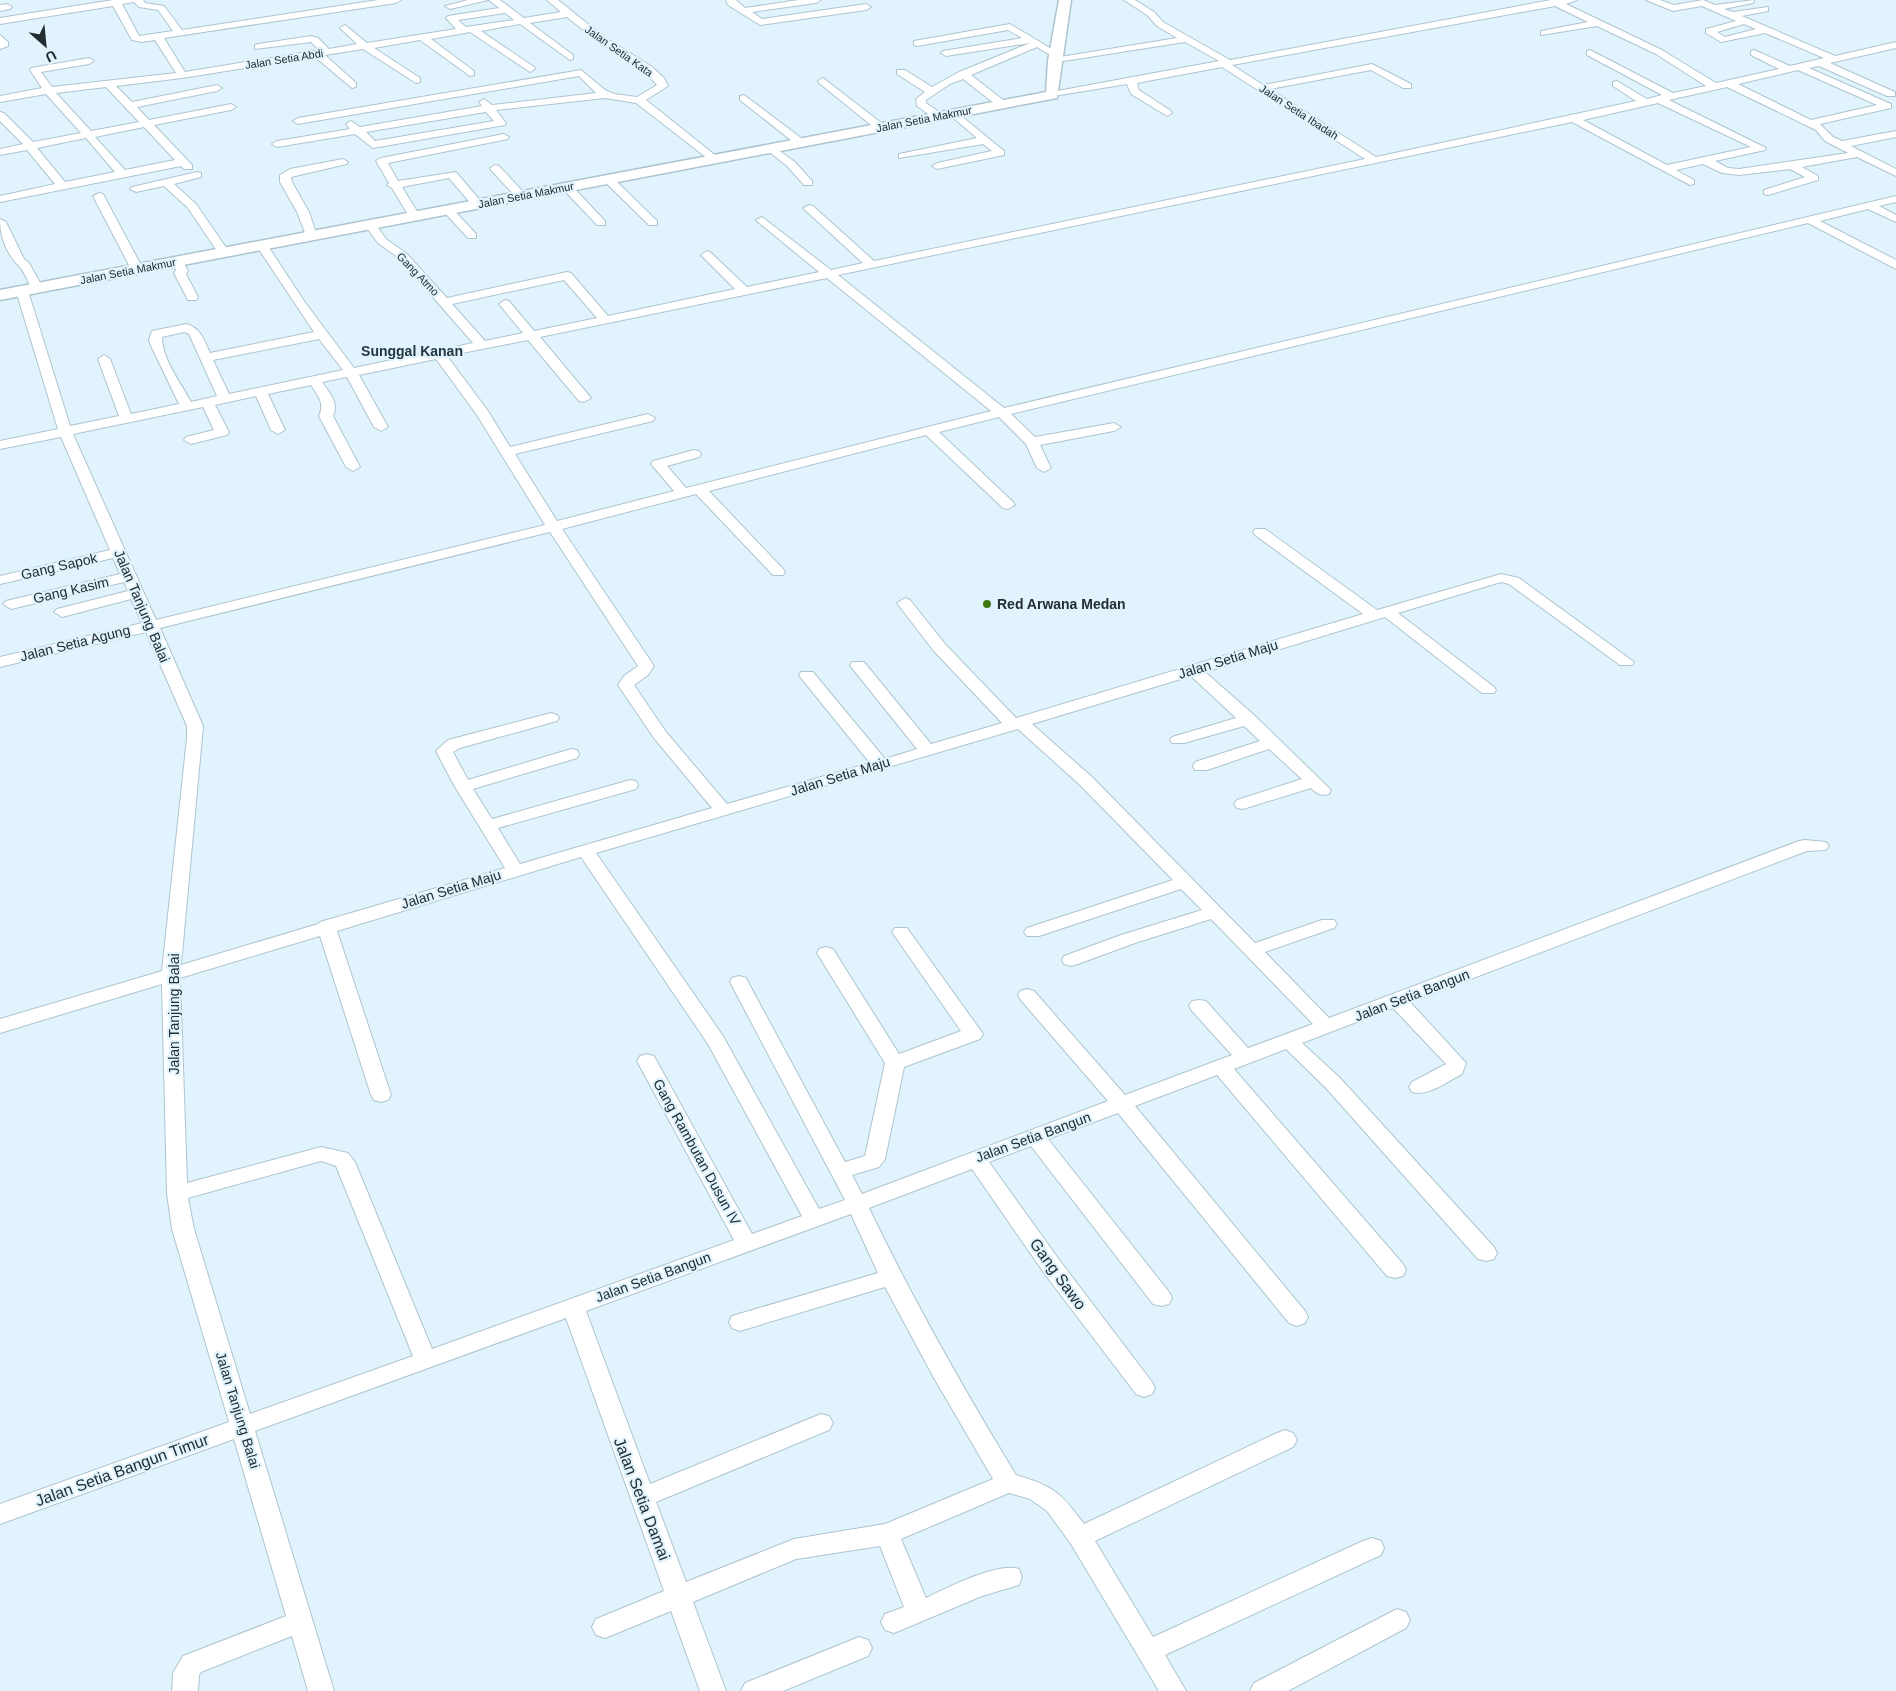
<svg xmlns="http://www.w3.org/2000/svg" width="1896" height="1691" font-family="Arial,sans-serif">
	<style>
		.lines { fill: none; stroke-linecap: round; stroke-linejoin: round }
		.minor-casing { stroke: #adc4d0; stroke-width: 2 }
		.major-casing { stroke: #adc4d0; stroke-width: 3 }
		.minor { fill: #fff; fill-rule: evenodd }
		.major { fill: #fff; fill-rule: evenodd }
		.poi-dot { fill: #3d7810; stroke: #e1f4fe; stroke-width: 2 }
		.labels { text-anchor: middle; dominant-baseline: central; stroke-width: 4.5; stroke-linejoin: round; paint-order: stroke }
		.far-street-label { font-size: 11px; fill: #242d32; stroke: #e1f4fe }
		.far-quarter-label { font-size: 14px; font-weight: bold; fill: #243741; stroke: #e1f4fe }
		.street-label { font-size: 14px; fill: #242d32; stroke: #e1f4fe }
		.poi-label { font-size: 14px; font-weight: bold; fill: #242d32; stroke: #e1f4fe; text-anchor: start }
		.near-street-label { font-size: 16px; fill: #242d32; stroke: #e1f4fe }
	</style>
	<rect width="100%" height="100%" fill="#e1f4fe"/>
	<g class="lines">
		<defs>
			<path id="minor" d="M113,0H143L145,3L164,6L182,30L378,0H401L396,3L164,38L185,72L319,50L311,42L255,49V45L258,44L311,36L318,38L329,49L357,44L340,28L345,25L367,43L456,29L446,18L448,16L499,8L489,0H500L524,18L561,12L547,0H558L604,37L651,66L664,78L668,86L646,100L720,159L715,162L711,161L636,103L605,98L496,110L506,123L505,125L373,148L355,134L277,147L272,144L277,141L350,129L346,124L351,121L360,127L482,106L479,102L484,99L492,105L596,93L579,76L298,124L293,121L298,118L581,70L605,90L614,94L637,97L657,85L644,71L597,41L567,17L530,23L573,55V59L570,60L520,24L481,31L534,67L535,69L530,72L470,32L431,39L474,71V75L470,76L420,40L374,48L420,78V82L416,83L363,49L325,55L356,83V87L352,88L315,57L182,78L116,86L132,102L217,85L222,88L217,91L137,107L149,120L231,104L236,107L231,110L154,125L192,165V169H184L181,166L0,202V196L55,184L27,150L0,155V149L23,144L0,121V112L4,113L33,142L81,133L46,94L0,102V96L42,88L30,70L31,68L89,58L94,61L89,64L41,72L52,87L176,73L155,40L141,42L132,40L113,6L0,24V18ZM134,2L139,7L158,10L173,31L139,36L122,4ZM505,13L514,20L466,27L458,20ZM106,87L139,122L91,131L56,93ZM486,112L494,121L375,141L366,132ZM144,127L175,160L125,170L95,137ZM86,138L115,172L65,182L37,148Z
				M468,0H488L450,9L445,6Z
				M726,0H736L745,8L798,0H821L816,3L752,12L762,19L866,4L871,7L866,10L760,25L728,5Z
				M1124,0H1135L1154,12L1163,22L1230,60L1551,0H1577L1566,4L1662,50L1716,83L1779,69L1751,55V51L1754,50L1790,66L1824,58L1765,33L1721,42L1706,33V29L1736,21L1702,6L1673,11L1646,0H1660L1674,5L1703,0L1715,5L1754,0L1753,3L1724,9L1733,12L1768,7V11L1742,16L1835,56L1896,42V48L1830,63L1895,92V96H1887L1819,66L1809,68L1891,104V108L1820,124L1833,137L1842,141L1896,131V137L1851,146L1896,169V176L1857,157L1802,167L1818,176V180L1768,195L1764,194V190L1805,177L1790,169L1739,175L1722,173L1703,164L1676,170L1694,180V184L1690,185L1572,122L838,275L1004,408L1896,196V202L1879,206L1896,215V222L1868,209L1820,221L1896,260V269L1808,223L1011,414L1035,437L1114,423L1121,427L1114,431L1040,445L1051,468L1044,472L1037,468L1026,444L999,417L939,432L1013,502L1015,505L1008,509L1003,508L926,435L709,491L783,569L785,572L783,575H773L696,494L562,529L654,666L648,675L634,685L666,732L727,804L870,763L801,678L799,675L801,672H813L885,759L917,749L852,668L850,665L852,662H864L931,744L1002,723L933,650L897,603L905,598L910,600L945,644L1016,718L1363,614L1255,535L1253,532L1255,529H1265L1377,610L1501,574L1519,578L1634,662L1632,665H1620L1509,584L1501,582L1398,613L1494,687L1496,690L1494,693H1482L1385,617L1205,672L1255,716L1331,790L1329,794C1320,796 1317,794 1311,788L1243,809L1237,808L1234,804L1237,800L1302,779L1269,749L1207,770H1195L1193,766L1195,762L1260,741L1244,726L1184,743H1172L1170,740L1172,737L1236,718L1191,676L1032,724L1092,777L1255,943L1322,920H1334L1337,924L1334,928L1265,952L1329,1018L1799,841L1805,840L1826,842L1829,846L1826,850L1807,851L1410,1002L1466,1063L1462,1074C1448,1081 1428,1097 1412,1092L1409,1087L1412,1082L1446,1064L1393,1008L1302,1043L1340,1078L1494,1247L1497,1253L1494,1259L1486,1261L1478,1259L1326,1088L1286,1049L1234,1069L1403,1264L1406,1270L1403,1276L1395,1278L1387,1276L1217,1075L1135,1106L1305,1311L1308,1317L1305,1323L1297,1326L1289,1323L1118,1113L1048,1139L1169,1292L1172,1298L1169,1304L1161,1306L1153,1304L1031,1146L989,1162L1060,1261L1152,1382L1155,1388L1152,1394L1144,1397L1136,1394L1044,1273L972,1169L869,1208C913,1300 963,1388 1016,1475C1054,1486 1061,1493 1084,1524L1277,1433L1285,1430L1293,1433L1297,1440L1293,1447L1095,1541L1153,1637L1363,1541L1372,1538L1381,1541L1384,1548L1381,1555L1165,1655L1186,1691H1159L1071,1544L1047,1511L1030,1499L1009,1493L901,1539L926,1598C947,1588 997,1562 1019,1569L1022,1577L1019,1585L982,1596L894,1633L885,1630L881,1622L885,1614L904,1607L880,1546L796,1559L693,1602L726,1691H700L671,1611L605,1638L596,1635L592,1627L596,1619L664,1591L566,1318L255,1431L334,1691H308L292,1636L201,1672L199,1675L198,1691H172L173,1673L183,1656L286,1616L234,1439L0,1524V1504L229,1422L172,1229L167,1193L162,984L0,1033V1019L162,971L187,738V726L146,632L0,667V657L142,623L131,599L62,617L54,612L57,609L128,591L124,582L11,609L3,604L6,601L120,574L113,558L0,584V576L110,550L61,437L0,449V441L58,429L16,291L22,287L28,291L70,426L119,416L98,359L104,355L110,359L131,414L179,404L152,348L149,340L152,331L186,324C201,328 204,340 210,353L314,332L256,245L262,242L266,243L304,301L354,368L473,343L399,258L378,243L364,224L370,221L374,222L386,239L407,254L447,298L567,272L571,273L608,316L735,289L701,255L707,251L711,253L747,287L819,272L758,222L756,220L762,217L831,270L863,263L805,210L803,208L809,205L813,206L874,261L1365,159L1222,67L1137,83L1139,90L1171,111L1172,113L1167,116L1131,94L1127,84L1048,97L1047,95L1052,92L1219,61L1185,42L1051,63V59L1054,58L1177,38L1157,26L1147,15ZM1555,6L1588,22L1541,31V35L1597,26L1656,54L1706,86L1673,93L1590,50L1587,51V55L1662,95L1647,99L1617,81L1613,82V86L1636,101L1376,157L1270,89L1371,70L1403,88H1411V84L1372,64L1263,85L1232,65ZM1744,24L1756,29L1725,37L1717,32ZM1798,70L1877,105L1811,120L1738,84ZM1727,87L1816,130L1825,141L1848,153L1739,169L1728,168L1715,161L1765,150L1766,148L1669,100ZM1658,103L1751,147L1667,165L1583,120ZM827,278L991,411L686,488L667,466L699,457L701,454L699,451L694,450L653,461L651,464L674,491L557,521L515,454L653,421L655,418L648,414L510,447L488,411L447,356L528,340L579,401L584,402L591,398L540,337ZM564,280L597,318L534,331L509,301L505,300L499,304L523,333L485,341L452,304ZM184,332L189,334L217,396L191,402C181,383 162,359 162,337ZM319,339L343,370L229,394L213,360ZM436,359L477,415L545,525L156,620L73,434L203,407L214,430L186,437L184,440L191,444L227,435L229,432L215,405L256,396L271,430L278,434L285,430L268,394L311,385C318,396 325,403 319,416L346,467L353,471L360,467L333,416C339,402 330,394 322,382L347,377L374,427L381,431L388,427L359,375ZM550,532L638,666L624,676L618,685L654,738L712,808L520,864L498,828L636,789L638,785L636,781L630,780L492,819L473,789L577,758L579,754L577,750L571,749L468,780L453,752L460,748L557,721L559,718L557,715L551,713L448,740L436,751L455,787L505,868L320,922L318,924L181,965L203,726L160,628ZM1018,729L1080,785L1173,880L1027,928L1024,932L1027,936H1039L1181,889L1202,910L1121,935L1064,956L1062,960L1064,964L1071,966L1078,964L1135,943L1211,919L1313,1024L1248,1048L1206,1001L1199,1000L1192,1001L1189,1006L1192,1011L1232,1055L1125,1095L1034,991L1027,989L1020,991L1018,995L1020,999L1108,1101L862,1194L852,1175L879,1167L885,1159L904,1067L980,1039L983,1034L907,928H895L892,932L961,1031L899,1054L833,949L826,947L819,949L817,953L885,1063L865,1156L845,1162L748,982L746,978L739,976L732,978L730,982L845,1200L819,1209L723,1036L596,853ZM581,857L708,1044L802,1216L752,1234L654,1056L647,1054L640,1056L637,1061L734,1240L432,1349L355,1162L348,1153L321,1147L187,1183L180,978L320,936L371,1095L374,1100L381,1102L388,1100L391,1095L337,931ZM321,1161L336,1166L413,1356L250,1414L194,1229L188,1198ZM851,1214L878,1273L732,1316L729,1322L732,1328L740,1331L885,1287L934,1378L993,1479L885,1524L794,1539L686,1582L656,1502L829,1430L833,1423L829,1416L821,1414L650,1484L586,1311Z
				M7,4L12,7L10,9L0,11V5Z
				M1010,24L1060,54L1052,56L1037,47L971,75L1007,103V107H999L963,79L950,84L926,100V103L942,114V118H934L917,106L916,99L925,92L897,74V70H905L932,87L959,72L1030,43L946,56L941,53L943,51L1022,38L1008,30L917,46L914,45V41Z
				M0,35L8,42V46L0,49Z
				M823,78L884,125V129H876L819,83L818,81Z
				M744,95L805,141V145H797L740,100V96Z
				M954,110L1004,151V155L937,169L932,166L937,163L992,151L983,144L899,158V154L977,138L950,115L949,113Z
				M504,134L509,137L508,139L388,163L398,181L456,172L483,204L477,207L473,206L449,178L402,187L420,216L414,219L410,218L392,188L387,185L389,183L376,161L381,158Z
				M771,145L795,162L812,181V185H804L787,166L767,150V146Z
				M343,159L348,162L347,164L291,177L292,182L309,212L317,236L315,238H307L297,212L280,182V175L290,169Z
				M495,165L499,166L525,194V198H517L491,170L490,168Z
				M197,172L201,173V177L174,184L196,204L229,252L227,254H219L188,208L164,186L136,192L130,189L132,187Z
				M608,176L612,177L657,221V225H649L604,181L603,179Z
				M567,184L571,185L605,221V225H597L563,189V185Z
				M99,193L103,194L143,269L141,272H133L131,269L93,196Z
				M448,207L452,208L476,234V238H468L444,212L442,210Z
				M0,219L6,222L24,259L29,263L43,288L41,291H33C28,283 25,272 19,266C6,253 0,237 0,219Z
				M177,257L181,258L188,271L186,274L198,297L196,300H188L174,273L176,270L171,261Z
				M1397,1609L1406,1612L1410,1620L1406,1628L1288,1691H1250L1254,1683Z
				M859,1637L868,1640L872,1648L868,1656L783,1691H741L745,1683Z"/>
			<path id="major" d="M1059,0H1071L1057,98L0,300V290L1046,92L1048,61Z"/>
		</defs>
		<use href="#minor" class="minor-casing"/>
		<use href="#major" class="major-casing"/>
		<use href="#minor" class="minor"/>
		<use href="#major" class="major"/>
	</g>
	<circle class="poi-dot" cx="987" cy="604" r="5"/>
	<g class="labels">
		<g class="far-street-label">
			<text transform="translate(619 51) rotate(35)">Jalan Setia Kata</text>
			<text transform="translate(284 59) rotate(-9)">Jalan Setia Abdi</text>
			<text transform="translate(1299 112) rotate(33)">Jalan Setia Ibadah</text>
			<text transform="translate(924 119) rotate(-11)">Jalan Setia Makmur</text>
			<text transform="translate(526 195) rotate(-11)">Jalan Setia Makmur</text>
			<text transform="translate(128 271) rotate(-11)">Jalan Setia Makmur</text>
			<text transform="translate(418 274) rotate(46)">Gang Atmo</text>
		</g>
		<g class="far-quarter-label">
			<text x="412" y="351">Sunggal Kanan</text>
		</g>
		<g class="street-label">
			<text transform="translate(59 566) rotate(-13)">Gang Sapok</text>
			<text transform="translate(71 590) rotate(-13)">Gang Kasim</text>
			<text transform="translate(142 606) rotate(67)">Jalan Tanjung Balai</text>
			<text transform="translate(75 643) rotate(-14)">Jalan Setia Agung</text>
			<text transform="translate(1228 659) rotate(-17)">Jalan Setia Maju</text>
			<text transform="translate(840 776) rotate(-17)">Jalan Setia Maju</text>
			<text transform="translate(451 889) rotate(-17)">Jalan Setia Maju</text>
			<text transform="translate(1412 995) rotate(-21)">Jalan Setia Bangun</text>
			<text transform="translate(174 1014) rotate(-90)">Jalan Tanjung Balai</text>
			<text transform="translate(1033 1137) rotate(-20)">Jalan Setia Bangun</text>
			<text transform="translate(697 1152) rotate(61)">Gang Rambutan Dusun IV</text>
			<text transform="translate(653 1277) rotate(-20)">Jalan Setia Bangun</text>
			<text transform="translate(238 1410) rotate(73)">Jalan Tanjung Balai</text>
		</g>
		<g class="poi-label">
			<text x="997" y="604">Red Arwana Medan</text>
		</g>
		<g class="near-street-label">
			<text transform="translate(1058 1274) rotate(54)">Gang Sawo</text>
			<text transform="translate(122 1470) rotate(-20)">Jalan Setia Bangun Timur</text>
			<text transform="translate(642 1499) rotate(69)">Jalan Setia Damai</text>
		</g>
	</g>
	<g transform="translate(45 45) rotate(153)" stroke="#e1f4fe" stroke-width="4" paint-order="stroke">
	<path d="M0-4L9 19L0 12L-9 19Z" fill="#242d32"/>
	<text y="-8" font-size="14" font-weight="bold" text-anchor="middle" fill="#242d32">U</text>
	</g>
</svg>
